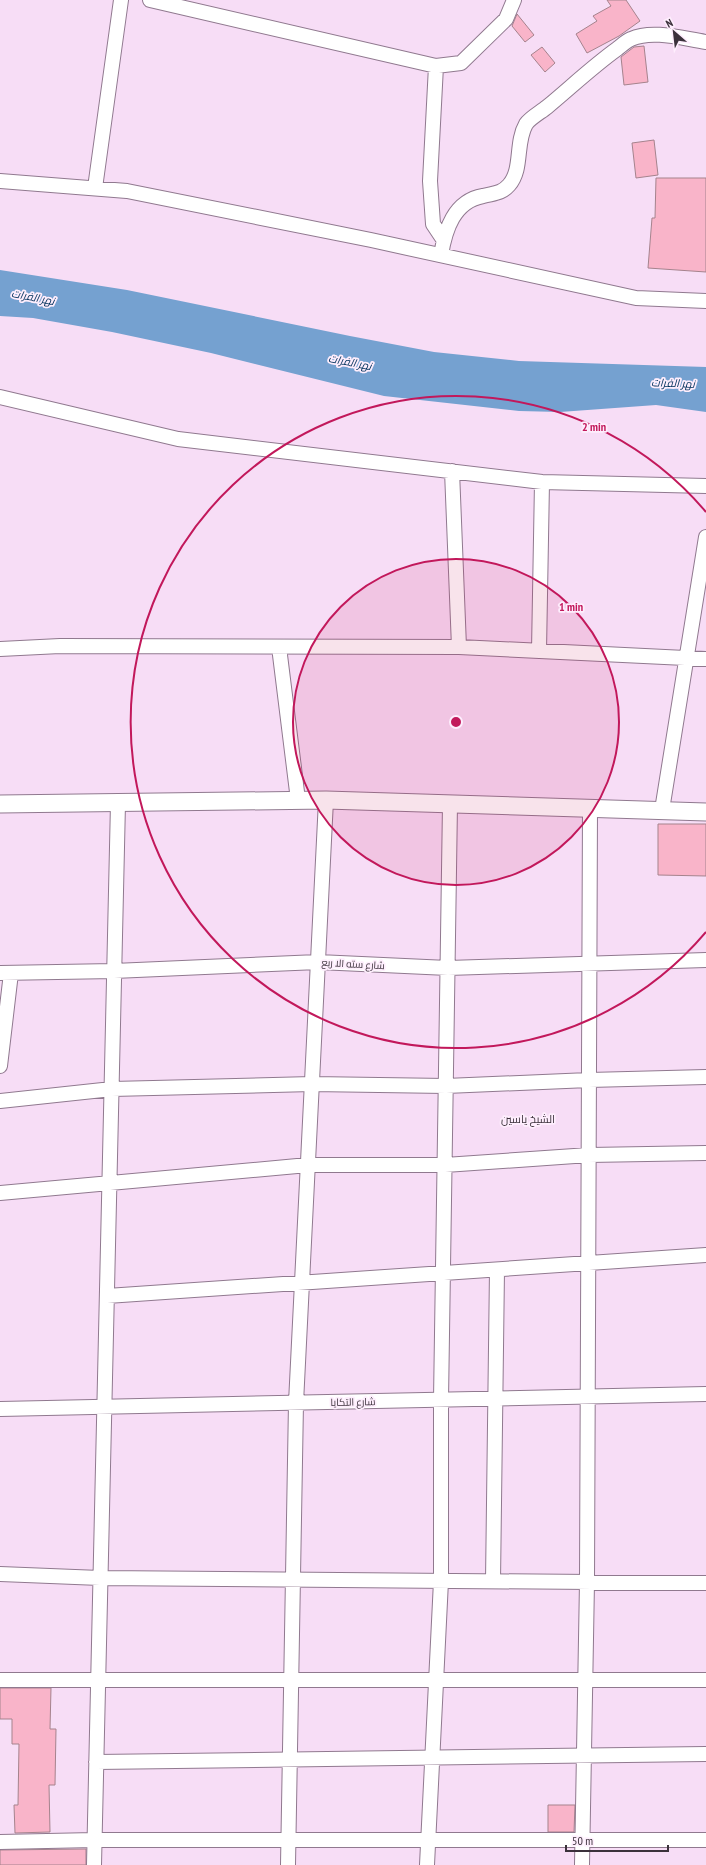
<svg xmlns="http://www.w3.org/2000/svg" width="706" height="1865" font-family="'PT Sans Narrow',Cairo,sans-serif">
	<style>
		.water { fill: #75a1d0 }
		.building { fill: #f9b4c9; stroke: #a5838d }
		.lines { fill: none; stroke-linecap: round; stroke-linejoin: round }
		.minor-casing { stroke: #90798f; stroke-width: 16 }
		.major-casing { stroke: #90798f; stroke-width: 19 }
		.minor { stroke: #fff; stroke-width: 14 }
		.major { stroke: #fff; stroke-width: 17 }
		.ring { fill: none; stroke: #c2185b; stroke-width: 2 }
		.labels { text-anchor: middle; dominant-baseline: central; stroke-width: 3.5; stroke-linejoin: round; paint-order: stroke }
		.street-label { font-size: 10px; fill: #3b313b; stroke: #feeefd }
		.water-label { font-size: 11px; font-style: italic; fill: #00305b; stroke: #feeefd }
		.neighbourhood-label { font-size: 11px; fill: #3b313b; stroke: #feeefd }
		.centre { fill: #c2185b; stroke: #feeefd; stroke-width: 2 }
		.ring-label { font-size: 12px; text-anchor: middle; font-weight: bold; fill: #c2185b; stroke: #feeefd; stroke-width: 3.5; stroke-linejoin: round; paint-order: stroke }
	</style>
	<rect width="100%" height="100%" fill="#f7ddf6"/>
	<path class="water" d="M0,270L127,290L350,336L434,352L519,361L706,367V412L656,405L560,412L519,411L384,396L211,353L112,332L33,318L0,316Z"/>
	<path class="building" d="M607,0H626L640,21L619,36L587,53L576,34L597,21L593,16L611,6Z
		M517,14L534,35L525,42L512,26Z
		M644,46L648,82L624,85L621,57L634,47Z
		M542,47L555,63L545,72L531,55Z
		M654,140L658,175L636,178L632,143Z
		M656,178H706V272L648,268L652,218H655Z
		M658,824H706V876L658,875Z
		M0,1688H51L50,1729H56L55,1785H49L50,1832L15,1833L14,1805H18L19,1744H12V1719H0Z
		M548,1805H575L574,1832H548Z
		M86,1849V1865H0V1850Z"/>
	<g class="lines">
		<defs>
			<path id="minor" d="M150,0L436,66L461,63L506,19L514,0
				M436,66L430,181L433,224L443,239
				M0,181L127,191L371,240L636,298L706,301
				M95,188L121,0
				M441,255C445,230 454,201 483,196C494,193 501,194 509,185C523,169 515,143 526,124C530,118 541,112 547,107C570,88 592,67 617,49C621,46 626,41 631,39C653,29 684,39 706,42
				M0,397L178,439L542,482L706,486
				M452,471L459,647
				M279,647L298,800
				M0,649L60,646L459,647L706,659
				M539,651L542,482
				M662,810L706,537
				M0,973L114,971L318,962L448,968L706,960
				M0,1066L11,973
				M0,1101L112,1089L312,1084L446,1086L589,1080L706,1077
				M0,1193L308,1165H445L589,1155L706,1153
				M107,1296L706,1255
				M0,1409L706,1394
				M0,1574L100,1578L706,1583
				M493,1581L497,1270
				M0,1680H706
				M96,1762L706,1754
				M0,1842L94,1840H706
				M94,1865L118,803
				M288,1865L296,1403L326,800
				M427,1865L441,1581V1400L450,804
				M582,1865L587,1582L590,808"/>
			<path id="major" d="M0,804L326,800L706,812"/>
		</defs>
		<use href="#minor" class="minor-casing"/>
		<use href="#major" class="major-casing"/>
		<use href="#minor" class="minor"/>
		<use href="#major" class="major"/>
	</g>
	<circle cx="456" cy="722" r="163" fill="#c2185b" fill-opacity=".12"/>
	<g class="ring">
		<circle cx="456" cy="722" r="163"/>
		<path d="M706 932A326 326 0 1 1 706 512"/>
	</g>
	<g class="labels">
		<g class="street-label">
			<text transform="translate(353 964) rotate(3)">شارع سته الا ربع</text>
			<text transform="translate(353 1402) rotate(-1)">شارع التكايا</text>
		</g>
		<g class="water-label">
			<text transform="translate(33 297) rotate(11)">نهر الفرات</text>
			<text transform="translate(350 362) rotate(11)">نهر الفرات</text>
			<text transform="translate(673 383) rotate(2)">نهر الفرات</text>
		</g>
		<g class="neighbourhood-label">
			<text x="528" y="1119">الشيخ ياسين</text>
		</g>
	</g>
	<circle cx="456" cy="722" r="6" class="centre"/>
	<g class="ring-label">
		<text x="594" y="431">2 min</text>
		<text x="571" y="611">1 min</text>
	</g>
	<g transform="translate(674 32) rotate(332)" stroke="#feeefd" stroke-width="3" paint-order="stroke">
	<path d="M0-3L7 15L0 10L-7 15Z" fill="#3b313b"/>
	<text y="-6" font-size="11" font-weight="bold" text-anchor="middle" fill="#3b313b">N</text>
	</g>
	<path d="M566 1845v6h102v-6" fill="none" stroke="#3b313b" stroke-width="2"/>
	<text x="572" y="1845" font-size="12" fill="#3b313b" stroke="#feeefd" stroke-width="3" paint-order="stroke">50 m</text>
</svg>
